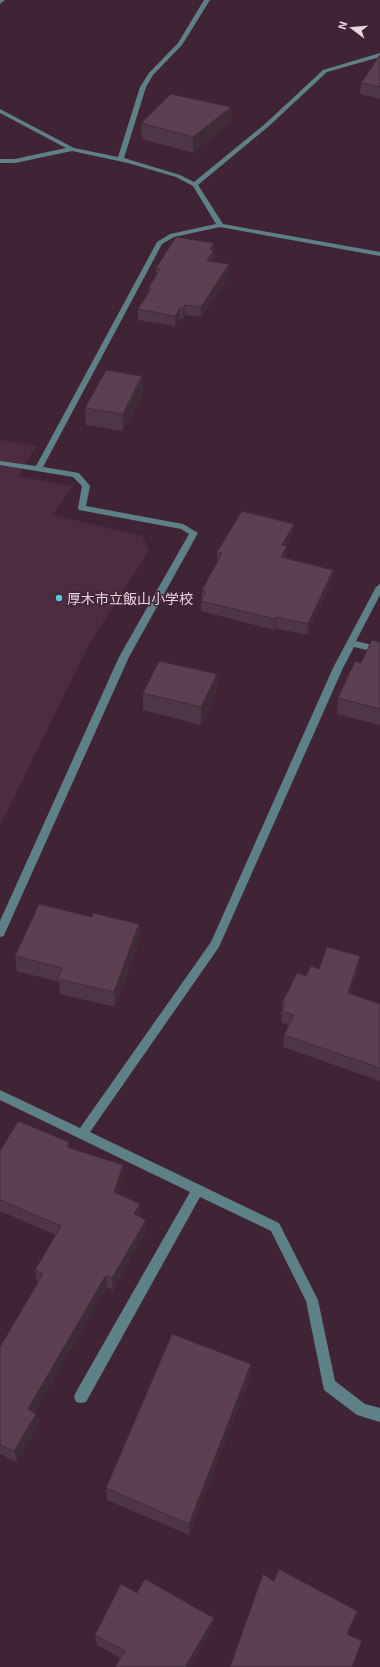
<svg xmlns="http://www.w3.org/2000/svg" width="380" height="1667" font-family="'Exo 2','Noto Sans JP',sans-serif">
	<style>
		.built { fill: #4d2c42 }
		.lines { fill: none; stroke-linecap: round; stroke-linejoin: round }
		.minor { fill: #5d8186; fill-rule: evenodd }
		.wall { fill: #4f3646 }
		.shaded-wall { fill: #402c39 }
		.building { fill: #5c3f51; stroke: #402c39 }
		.poi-dot { fill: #52cbd9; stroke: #402436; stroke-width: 1.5 }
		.labels { text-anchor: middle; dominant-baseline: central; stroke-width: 3; stroke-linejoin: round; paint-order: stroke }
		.poi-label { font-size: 14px; fill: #e7d5e0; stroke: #402436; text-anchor: start }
	</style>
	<rect width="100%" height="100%" fill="#402436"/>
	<path class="built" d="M0,440L36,446L18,476L72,486L53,515L142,536L149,550L88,646L0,826Z"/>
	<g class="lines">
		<path class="minor" d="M0,0H5L0,4Z
			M204,0H210L182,45L153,75L146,87L124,158L180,175L194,182L265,124L323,70L380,53V57L327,72L269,126L198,185L223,224L380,252V256L220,227L174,237L162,244L43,467L79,473L90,486L86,506L183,524L198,533L129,657L5,933L4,936L0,937V921L119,657L189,534L181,529L79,510L78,508L82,486L73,477L0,465V461L36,466L157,242L170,234L216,224L193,186L176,177L128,163L72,151L15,163H0V159H15L66,148L0,113V109L74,148L118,157L140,87L149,73L178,43Z
			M380,584V595L356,641L380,647V653L354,647L343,668L219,947L90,1132L279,1223L318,1300L335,1381L365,1404L380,1408V1422L357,1415L324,1390L306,1301L271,1231L200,1197L86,1402L81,1403L76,1402L74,1397L76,1392L190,1192L0,1100V1090L80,1128L211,942L333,668L376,587Z"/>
	</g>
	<path class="wall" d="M380,55V99L360,94L361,83Z
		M231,107L230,123L193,153L142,139L141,123Z
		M214,253L213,260L212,262L229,275L201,317L185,315L183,319L180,318L175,326L138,320V309L148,294V289L156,276V268Z
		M142,376L143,393L123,431L86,425L85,408Z
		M293,535L287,546L286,557V559L333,570L332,581L307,635L276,628L274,630L201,611L202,590L217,562V552Z
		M380,642V725L337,714L338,698L361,663Z
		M217,674L216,692L201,725L143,710V693Z
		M92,917L139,924L140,939L115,1007L60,994L59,982L17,971L15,956Z
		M358,968L350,994L380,1004V1081L283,1047L284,1035L289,1025L281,1022L282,1015H281L282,1003L306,976L319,969Z
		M69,1142L70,1148L124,1177L118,1194L140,1216V1217L146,1232L113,1290L107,1287L34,1413L36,1414L38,1425L17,1462L0,1454V1347L38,1282H37L35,1270L56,1235L0,1211V1151Z
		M251,1364L250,1378L189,1535L107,1500L106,1488Z
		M137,1593L214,1618L213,1628L120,1658L97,1645L95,1635Z"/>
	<path class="shaded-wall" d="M231,107L230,123L193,153V137Z
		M214,243L213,260L207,271V261L210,249Z
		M229,264V275L201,317V307Z
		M185,305V315L183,319V308Z
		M180,308V318L175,326V316Z
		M142,376L143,393L123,431V414Z
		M294,524L293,535L282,556V545Z
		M287,546L286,557L280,568L281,557Z
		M333,570L332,581L307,635L308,624Z
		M276,617V628L274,630L275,619Z
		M217,674L216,692L201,725V707Z
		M139,924L140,939L115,1007L114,992Z
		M360,956L358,968L346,1005L348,993Z
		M69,1142L71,1155L67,1147Z
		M123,1165L124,1177L115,1204L114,1192Z
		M140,1204V1216L134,1226V1214Z
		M146,1220V1232L113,1290L112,1278Z
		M106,1275L107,1287L30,1420L28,1409Z
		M251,1364L250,1378L189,1535V1524Z
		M36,1414L38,1425L17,1462L14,1451Z
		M357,1611L356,1617L346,1640L347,1634Z
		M214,1618L213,1628L190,1667H185Z
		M362,1641L360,1648L352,1667Z"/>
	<path class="building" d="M380,55V87L361,83Z
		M171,94L231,107L193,137L141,123Z
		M176,237L214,243L210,249L214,250L207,261L229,264L201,307L185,305L183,308H180L175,316L138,309L151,289H148L160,269L156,268Z
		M106,370L142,376L123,414L85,408Z
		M242,511L294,524L282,545L287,546L281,557L333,570L308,624L276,617L275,619L201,601L206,592L202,590L222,553L217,552Z
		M372,640L380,642V709L338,698L355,661L361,663Z
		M159,661L217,674L201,707L143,693Z
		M39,904L92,917L93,913L139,924L114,992L58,979L62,968L15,956Z
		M327,947L360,956L348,993L380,1004V1068L284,1035L294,1015L282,1011L285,1004L282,1003L297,973L306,976L311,966L319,969Z
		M18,1121L69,1142L67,1147L123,1165L114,1192L140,1204L134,1214L146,1220L112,1278L106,1275L28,1409L36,1414L14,1451L0,1445V1347L43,1274L35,1270L61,1226L0,1200V1151Z
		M172,1334L251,1364L189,1524L106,1488Z
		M279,1569L357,1611L347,1634L362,1641L352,1667H230L263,1574L274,1581Z
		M145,1579L214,1618L185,1667H115L125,1651L95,1635L121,1584L137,1593Z"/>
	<circle class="poi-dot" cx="59" cy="598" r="4"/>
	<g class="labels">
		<g class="poi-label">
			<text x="67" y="598">厚木市立飯山小学校</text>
		</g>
	</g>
	<g transform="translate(352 28) rotate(286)" stroke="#402436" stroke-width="3" paint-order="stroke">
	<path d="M0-3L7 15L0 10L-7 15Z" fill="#e7d5e0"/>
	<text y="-6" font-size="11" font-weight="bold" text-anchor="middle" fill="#e7d5e0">N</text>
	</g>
</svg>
